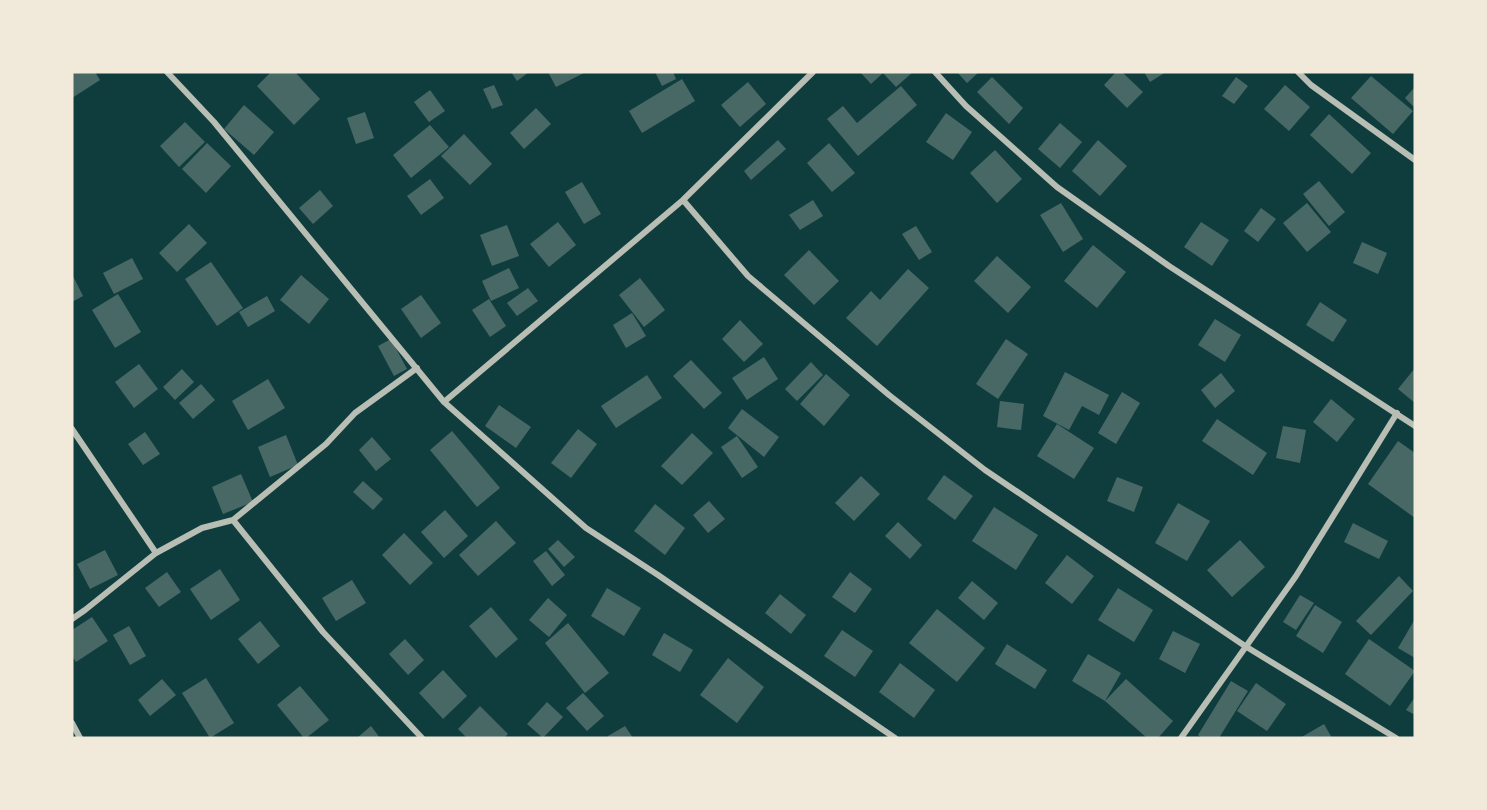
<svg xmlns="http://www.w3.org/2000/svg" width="1487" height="810" font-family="Overpass,sans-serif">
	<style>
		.building { fill: #486865 }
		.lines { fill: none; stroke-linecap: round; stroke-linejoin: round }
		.minor { stroke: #b8beb3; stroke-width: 6 }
	</style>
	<rect width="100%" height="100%" fill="#0f3d3e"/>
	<path class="building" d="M72,72H95L100,80L72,98Z
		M271,72H295L320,99L294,125L257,86Z
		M511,72H529L517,81Z
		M548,72H586L556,87Z
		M655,72H673L676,79L662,86Z
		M860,72H913L896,87L883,73L871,84Z
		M957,72H979L967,83Z
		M1116,72H1122L1143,92L1127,108L1104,85Z
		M1144,72H1166L1150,82Z
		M1371,76L1413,111L1393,134L1351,98Z
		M992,77L1023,108L1009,124L977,92Z
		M1236,77L1248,86L1234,104L1222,96Z
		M682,79L695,101L642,133L629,111Z
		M748,82L766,104L740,127L721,105Z
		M494,85L503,105L492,109L483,89Z
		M1285,85L1310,107L1289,131L1264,109Z
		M901,86L917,105L858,156L827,119L843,106L857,123Z
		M1415,87V108L1405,98Z
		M430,90L445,111L429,122L414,102Z
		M244,105L274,132L254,155L224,129Z
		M536,108L551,124L524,149L510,133Z
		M365,112L374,138L356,144L347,118Z
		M946,113L972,132L953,160L926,142Z
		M1329,114L1371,153L1352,174L1310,135Z
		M185,122L205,142L179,167L160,146Z
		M1060,123L1082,142L1060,168L1038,149Z
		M430,125L449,147L411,178L393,155Z
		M464,134L492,164L470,185L441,156Z
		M778,140L786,149L751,180L744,171Z
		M1098,140L1127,166L1100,196L1072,171Z
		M207,143L231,166L206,193L182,169Z
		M829,143L855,173L832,192L807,163Z
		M995,150L1022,179L997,203L970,173Z
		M430,179L444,198L421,215L407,196Z
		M1319,181L1345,212L1329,226L1303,194Z
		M582,182L601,214L584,224L565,192Z
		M320,190L333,206L313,224L299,208Z
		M813,200L823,216L800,230L789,215Z
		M1061,203L1083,239L1063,252L1040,215Z
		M1307,203L1331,232L1307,252L1283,223Z
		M1261,208L1276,219L1258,242L1244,231Z
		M558,222L576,245L549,267L530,244Z
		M1201,222L1229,240L1212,266L1184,247Z
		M189,224L207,243L177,272L159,253Z
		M507,225L519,256L492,266L480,235Z
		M916,226L932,252L919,260L902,234Z
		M1362,242L1387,253L1378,274L1353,263Z
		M1093,245L1126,272L1097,308L1064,281Z
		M809,250L839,281L814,305L784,275Z
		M997,256L1031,287L1008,313L974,281Z
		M132,258L143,279L114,294L103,273Z
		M211,262L243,308L217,326L185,279Z
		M509,268L519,288L491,301L482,281Z
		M908,269L929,288L877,346L846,318L871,291L880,300Z
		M72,274L83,296L72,302Z
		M301,275L329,299L309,324L280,300Z
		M640,278L665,310L644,327L619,295Z
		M528,288L538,301L517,316L507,303Z
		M118,294L141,332L115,348L92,310Z
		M421,295L441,323L421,338L401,309Z
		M267,296L275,311L248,327L239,312Z
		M489,299L506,326L490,337L472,310Z
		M1320,302L1347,320L1333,342L1306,325Z
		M632,313L646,336L626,348L613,325Z
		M1215,319L1241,335L1225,362L1198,345Z
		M740,320L763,344L744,362L722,339Z
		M391,339L407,369L394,376L378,346Z
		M1006,339L1028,354L998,399L976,384Z
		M764,357L778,379L747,400L732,378Z
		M691,360L722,393L704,409L673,376Z
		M811,362L823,375L797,401L785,389Z
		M139,364L158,389L134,408L115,382Z
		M1415,368V403L1398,389Z
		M182,369L194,382L175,400L163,387Z
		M1065,372L1109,395L1099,415L1082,406L1069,430L1043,416Z
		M1221,373L1235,391L1215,408L1201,390Z
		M826,374L850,395L824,426L800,404Z
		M647,375L662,398L616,428L601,406Z
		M268,379L285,408L248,430L232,401Z
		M201,384L215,400L193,419L179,403Z
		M1122,392L1140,403L1116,444L1098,433Z
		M1331,399L1355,419L1337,442L1313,422Z
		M1000,401L1024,404L1021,430L997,427Z
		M499,405L531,427L516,448L485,426Z
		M742,409L779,437L764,457L728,428Z
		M1217,419L1267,453L1253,475L1202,441Z
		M1057,424L1094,448L1074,479L1037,456Z
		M1283,426L1306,430L1300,463L1276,458Z
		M578,429L597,444L571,478L551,463Z
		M452,431L500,488L477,507L430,450Z
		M145,432L160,454L143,465L128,444Z
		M692,433L713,453L682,485L661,466Z
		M286,435L298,465L270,477L258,447Z
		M737,436L758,467L742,478L721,447Z
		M372,437L391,459L376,471L359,450Z
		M1398,441L1415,453V518L1368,484Z
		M241,474L253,502L223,514L212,487Z
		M944,475L973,496L955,520L927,499Z
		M861,476L880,494L854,521L835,503Z
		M1117,477L1143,487L1134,512L1107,501Z
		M363,481L383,499L373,510L353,492Z
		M709,501L725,519L708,533L693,515Z
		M1178,503L1210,521L1187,561L1155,543Z
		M655,504L685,528L665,555L634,531Z
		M994,507L1038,535L1016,570L972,541Z
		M445,510L468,536L444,558L421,532Z
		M496,521L516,543L478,576L459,555Z
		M898,522L922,545L910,559L885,536Z
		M1353,523L1388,541L1379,559L1344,542Z
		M404,533L433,563L410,585L382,555Z
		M558,540L575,557L564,567L548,549Z
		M1240,540L1265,567L1232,597L1207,570Z
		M105,550L118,575L90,589L77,564Z
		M546,551L565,575L552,586L533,561Z
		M1067,555L1094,576L1072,604L1045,583Z
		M220,569L240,600L211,620L190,589Z
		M167,572L181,592L159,607L145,588Z
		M850,572L872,589L855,613L832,597Z
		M1399,576L1413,591L1371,635L1356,621Z
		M352,580L366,603L336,621L322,598Z
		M972,581L998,603L984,620L958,598Z
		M607,588L641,608L624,636L591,616Z
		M1118,588L1153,610L1134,642L1098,620Z
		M780,594L806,615L791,634L765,613Z
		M1300,595L1314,603L1296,630L1283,622Z
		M548,598L567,615L549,637L529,620Z
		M1315,605L1342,622L1323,653L1296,636Z
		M491,607L518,639L496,658L469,626Z
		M937,609L985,648L957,682L909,643Z
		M92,617L108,641L76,662L72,656V630Z
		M1415,619V658L1398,648Z
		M260,621L280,646L258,664L238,639Z
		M568,623L609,673L585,693L545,643Z
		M129,626L146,656L130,665L113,635Z
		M842,630L873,651L855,677L824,656Z
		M1173,631L1200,644L1185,673L1159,659Z
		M664,633L693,650L680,672L652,655Z
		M405,639L424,660L408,675L389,654Z
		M1369,639L1415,671L1390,706L1345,674Z
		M1007,644L1047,670L1035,689L995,664Z
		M1088,654L1121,673L1105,701L1072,681Z
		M728,658L764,687L737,723L700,695Z
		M900,663L935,690L914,718L879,692Z
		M443,670L467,696L443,719L419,693Z
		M206,678L234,723L210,738L182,693Z
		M162,679L176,695L150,716L138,700Z
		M1126,679L1173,721L1158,738H1147L1105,701Z
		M1231,681L1248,691L1219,738H1202L1198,735Z
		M1256,683L1286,704L1267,731L1237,711Z
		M300,686L329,720L306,738H304L277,705Z
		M583,693L604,716L587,731L566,708Z
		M1415,697V715L1406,710Z
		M547,702L563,717L543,738L527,724Z
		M480,706L508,734L504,738H467L458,729Z
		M1324,724L1332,738H1300Z
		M371,726L380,738H357Z
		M625,726L633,738H609L608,736Z"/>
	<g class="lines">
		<path class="minor" d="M167,72L214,122L444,402L586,528L658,575L895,738
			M935,72L966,106L1057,187L1169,266L1415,426
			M1298,72L1311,85L1415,160
			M683,200L748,276L889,395L985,470L1245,646L1396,738
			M444,402L683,200L813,72
			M72,429L156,553
			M233,520L323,632L422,738
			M72,619L85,610L156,553L202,528L233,520L326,444L355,413L417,368
			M72,723L80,738
			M1181,738L1296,576L1397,413"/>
	</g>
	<rect width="1487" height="810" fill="none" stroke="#f1e9da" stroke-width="147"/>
</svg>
